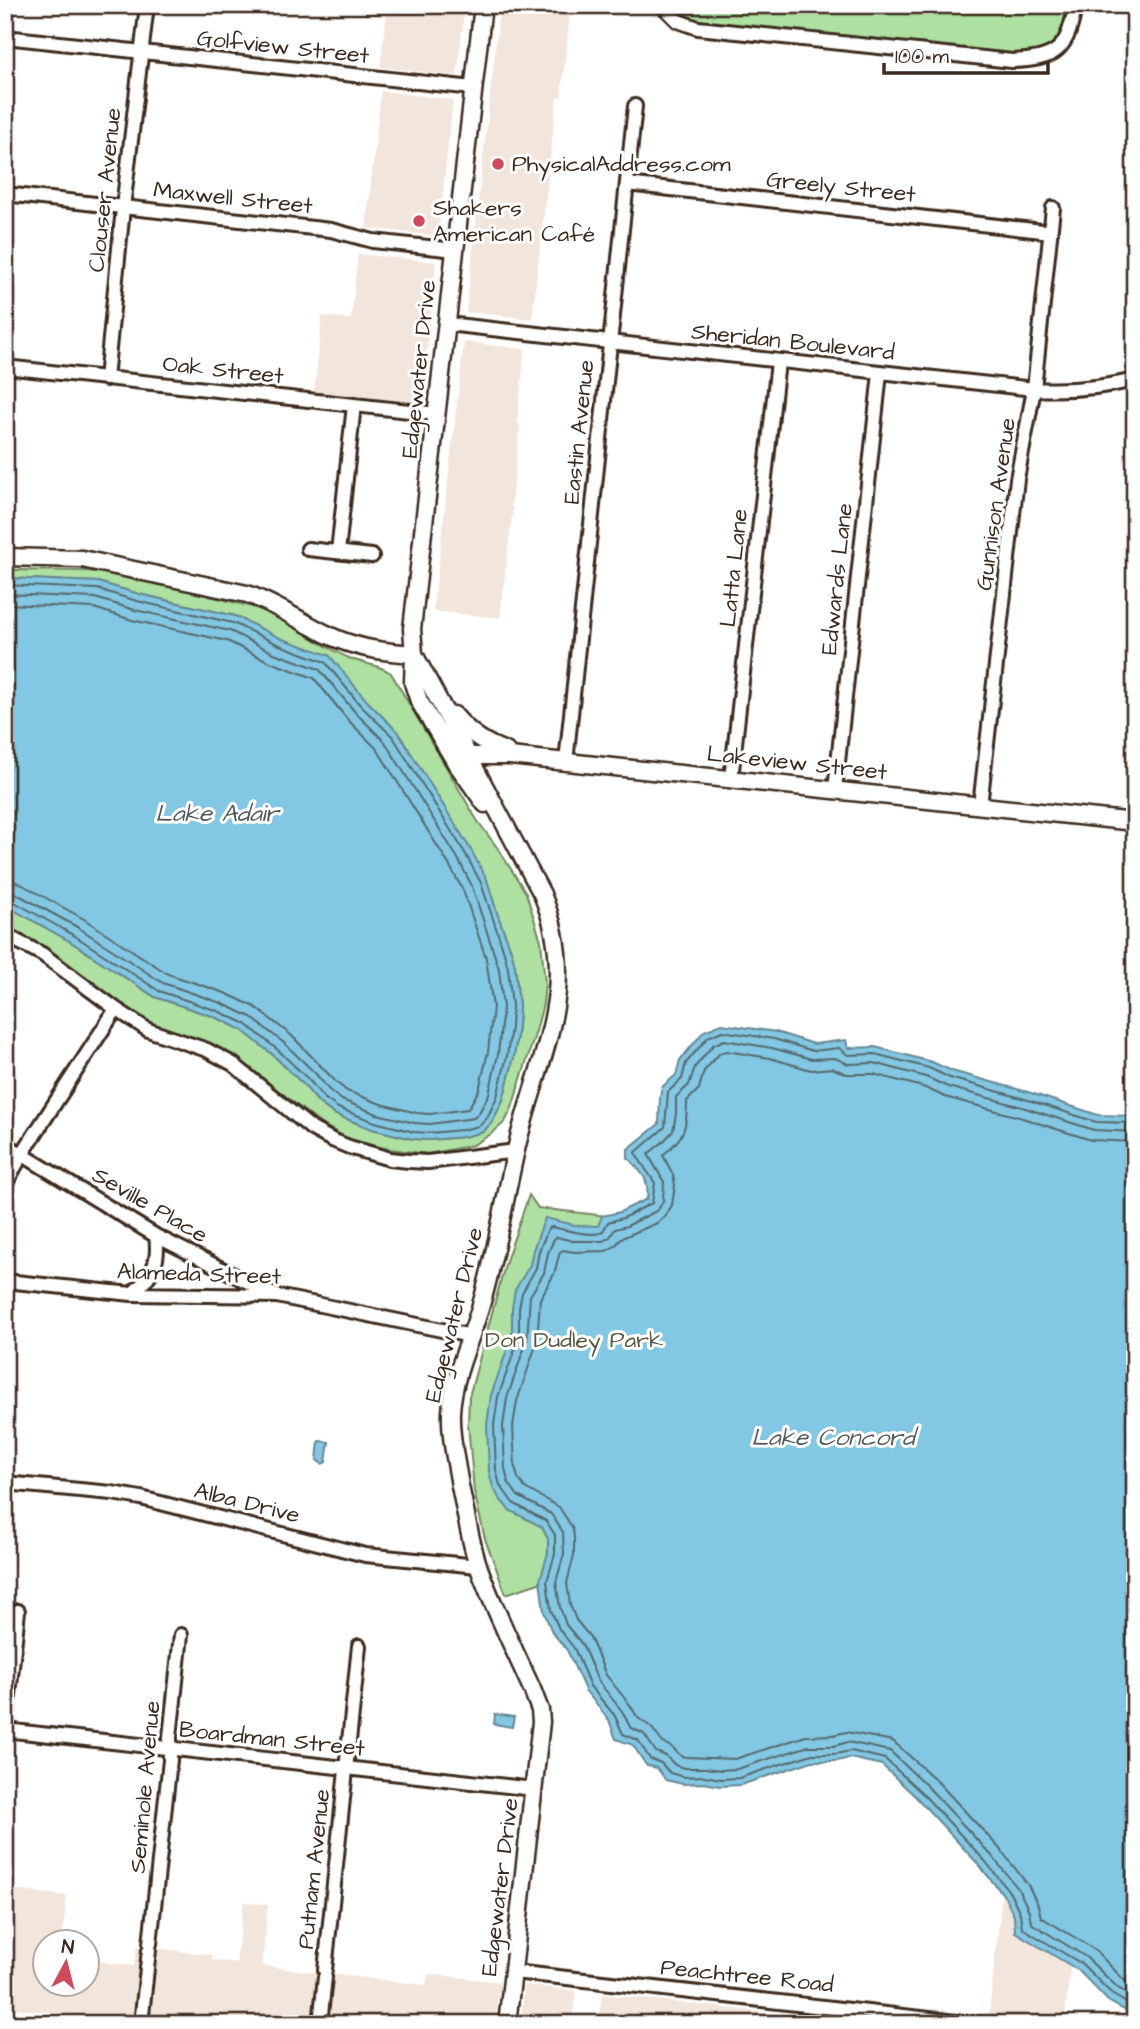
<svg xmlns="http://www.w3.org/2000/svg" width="1140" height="2029" font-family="'Architects Daughter',sans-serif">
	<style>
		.built { fill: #f2e5db }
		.green { fill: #ade0a1; stroke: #748560; stroke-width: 2 }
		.water { fill: #82c7e3; stroke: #668894; stroke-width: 2 }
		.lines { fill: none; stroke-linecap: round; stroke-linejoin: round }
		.shore { stroke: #57696d; stroke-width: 2 }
		.minor-casing { stroke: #3b2a1e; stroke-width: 18 }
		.tertiary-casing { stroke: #3b2a1e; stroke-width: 21 }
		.minor { stroke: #fff; stroke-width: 12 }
		.tertiary { stroke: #fff; stroke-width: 16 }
		.poi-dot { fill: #d1495b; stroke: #fff; stroke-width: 2.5 }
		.labels { text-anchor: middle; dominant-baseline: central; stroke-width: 6; stroke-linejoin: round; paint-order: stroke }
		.street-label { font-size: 23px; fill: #3b2a1e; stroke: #fff }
		.poi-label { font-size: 23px; fill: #3b2a1e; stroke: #fff; text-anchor: start }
		.park-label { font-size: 23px; fill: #58583f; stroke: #fff }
		.water-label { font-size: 24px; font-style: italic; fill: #505959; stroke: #fff }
	</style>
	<rect width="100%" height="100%" fill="#fff"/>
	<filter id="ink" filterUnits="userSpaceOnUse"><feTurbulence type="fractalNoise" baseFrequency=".0143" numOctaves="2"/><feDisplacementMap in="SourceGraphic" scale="14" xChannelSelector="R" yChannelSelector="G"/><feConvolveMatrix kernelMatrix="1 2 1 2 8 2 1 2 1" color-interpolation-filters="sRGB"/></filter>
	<g filter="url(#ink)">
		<path class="built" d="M388,5H465L457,76L380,67Z
			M500,5H571L561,97H557L532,319L466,312Z
			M381,91L453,100L438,236L366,228Z
			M358,254L436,262L421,405L314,394L322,316L351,319Z
			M464,342L525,349L517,423L520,424L511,506L513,507L500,618L433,611Z
			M1006,1856L1077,1903L1064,2024H988Z
			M5,1889L67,1896L62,1941H46V1983H88V1960L134,1966L137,1946L212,1955V1960L236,1963L244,1902L268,1905L262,1966L426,1985L428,1974L500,1982L495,2024H146L5,2007Z
			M525,1985L576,1991L571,2024H520Z
			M602,1994L866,2024H598Z"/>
		<path class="green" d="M669,5H1069L1064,39L1046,52L1020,56L699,21L685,18Z
			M5,569C36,572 66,569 97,572C152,579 207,596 260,609C291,623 318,644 349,658C363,664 378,664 391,673L477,820L499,850L526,893L541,941L545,983L543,1004L536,1031L512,1108L505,1122L491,1134L473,1145L428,1154L390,1149L350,1140L317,1121L235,1056L156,1025L126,1008L50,951L5,924V905L71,942L155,997L215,1017L242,1030L273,1055L304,1085L319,1103L334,1114L372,1129L413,1139L430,1140L463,1137L483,1132L493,1121L503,1100L514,1057L518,1027L519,1006L515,966L511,950L497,913L487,880L398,732L367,701L280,638L235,616L139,594L98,582L5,578Z
			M529,1195L538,1208L676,1224L560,1576L506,1594L485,1539L474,1491L468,1424L469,1397L507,1258Z"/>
		<path class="water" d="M5,578L98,582L139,594L235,616L280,638L329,655L367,701L398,732L471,850L487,880L497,913L511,950L515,966L519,1006L518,1027L514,1057L503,1100L493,1121L483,1132L463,1137L430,1140L413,1139L372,1129L334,1114L319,1103L304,1085L273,1055L242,1030L215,1017L155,997L71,942L5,905Z
			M722,1024L776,1032L814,1044L846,1040L848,1048L875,1047L932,1062L952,1071L1028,1092L1098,1115L1135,1116V2016L1108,2001L1078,1970L1015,1932L1014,1916L1005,1897L980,1866L916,1797L882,1765L850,1758L837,1761H812L741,1785L720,1786L704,1783L683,1784L666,1780L657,1768L646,1765L633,1745L616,1739L609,1720L585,1690L567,1650L552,1632L544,1612L540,1580L548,1553V1539L542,1527L509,1510L499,1498L493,1487L489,1471L487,1425L491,1395L512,1336V1308L515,1290L530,1265L533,1250L545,1218L574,1225L598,1226L602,1216L620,1212L647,1199C650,1178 641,1172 628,1158V1149L659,1124L660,1097L662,1087L676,1075L680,1060L704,1031Z
			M319,1441L329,1442L326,1462L322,1464L317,1460Z
			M495,1714L514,1717L512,1727L494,1724Z"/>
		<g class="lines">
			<path class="shore" d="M5,585L97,589L137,601L233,623L277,644L325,662L361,706L393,737L465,853L481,883L504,952L508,968L512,1006L511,1027L507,1056L497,1097L487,1118L479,1126L462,1130L430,1133L414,1132L375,1122L338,1108L324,1098L309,1080L278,1050L246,1024L218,1011L159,991L75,936L11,900H5
				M5,594L95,598L135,610L230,631L274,653L319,669L355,712L385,742L457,857L472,886L499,969L503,1007L498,1054L489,1094L479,1113L474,1118L430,1124L415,1123L377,1114L342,1100L330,1091L316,1074L284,1043L251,1017L221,1003L163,983L79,928L15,893L5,891
				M5,604L94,608L132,620L227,641L270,662L314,678L347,719L377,749L448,863L463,890L486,958L493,1007L488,1052L479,1090L468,1109L430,1114L417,1113L381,1104L347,1091L337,1083L291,1035L255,1007L225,993L168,974L84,919L19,883L5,880
				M1135,1123L1096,1122L1025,1099L950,1078L929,1068L875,1054L848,1055L839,1048L813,1051L774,1039L722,1031L708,1037L686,1063L682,1079L668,1092L665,1127L635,1153L655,1183L652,1203L623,1218L608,1222C607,1224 604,1230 602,1232C593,1238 562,1229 552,1227L548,1229L539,1251L536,1268L522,1293L519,1308V1338L498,1397L494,1425L496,1470L500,1485L513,1503L546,1521L555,1535V1554L547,1581L551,1610L559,1629L574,1648L590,1686L615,1716L623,1734L638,1740L650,1759L661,1763L670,1773L684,1777L704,1776L721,1779L739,1778L812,1754H835L851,1751L885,1759L921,1792L986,1862L1011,1894L1020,1913L1022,1928L1082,1964L1113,1995L1135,2008
				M1135,1132L1094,1130L1022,1107L948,1087L926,1077L874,1063L848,1064L835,1058L812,1059L772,1048L724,1040L713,1045L695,1067L689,1085L676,1097V1114L673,1131L663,1142L648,1154L664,1182L663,1201L658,1210L627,1226L615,1229L610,1237L603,1241H573L557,1237L554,1239L548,1253L544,1273L530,1296L527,1340L507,1398L503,1426L505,1468L508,1482L518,1496L551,1514L563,1532L564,1554L556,1582L560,1607L566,1625L582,1644L598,1681L622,1711L630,1727L644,1734L656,1752L666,1756L675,1765L684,1768H705L721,1770L737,1769L809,1746H834L848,1742L890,1751L927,1786L992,1856L1019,1890L1029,1911L1031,1923L1086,1957L1118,1988L1135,1998
				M1135,1142L1091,1140L1019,1117L945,1097L923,1087L873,1074H847L832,1068L811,1070L770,1058L726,1051L720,1053L704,1071L699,1089L687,1101C687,1129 684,1138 663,1155L673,1175L675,1185L672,1205L665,1217L657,1223L622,1238L615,1246L606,1251L574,1252L563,1250L560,1252L554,1274L540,1299L537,1342L517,1401L513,1426L515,1467L518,1478L525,1488L559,1507L572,1527L574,1536V1555L567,1583L570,1605L576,1620L590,1637L606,1675L630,1705L638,1718L651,1727L663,1743L672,1747L681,1756L686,1757L735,1759L806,1736L833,1735L847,1732L893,1741L935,1779L1000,1849L1028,1885L1038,1905L1041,1917L1094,1949L1124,1980L1135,1986"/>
			<defs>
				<path id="minor" d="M662,5L678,21L698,28L1012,61C1056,60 1069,49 1075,5
					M5,37L473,88
					M627,184L1051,232
					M5,194L331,230L373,241L455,250
					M447,324L1034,389C1069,391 1101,388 1135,380
					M5,367L437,414
					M106,379L123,208L147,5
					M308,549L372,556
					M338,552L354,405
					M566,762L635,106
					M731,779L778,362
					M835,790L880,373
					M980,806L1017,479L1034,389L1053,208
					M5,935L42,954L116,1009L148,1030L207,1050L233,1064L312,1129L332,1140L349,1147L390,1159L409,1161L428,1162L516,1151
					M5,1144L156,1236L274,1295
					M5,1185L22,1154L116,1009
					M5,1281L132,1294L277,1296L471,1336
					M132,1294C152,1276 160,1264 156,1236
					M5,1483L112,1493L141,1498L365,1555L478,1566
					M5,1730L534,1789
					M5,1732L18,1611
					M150,1944L170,1760V1737L181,1635
					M325,1970L359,1646
					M514,1972L974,2024
					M141,2024L149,1950
					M320,2024L325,1977"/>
				<path id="tertiary" d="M483,5L412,629L414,654L413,683L419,701L456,763L485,804
					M5,557L82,559L247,594C279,605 305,625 335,638C361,649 386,652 414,654
					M414,654L542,894C582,990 537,1057 516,1150C504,1202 496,1254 481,1305C471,1340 453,1375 451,1412C450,1437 456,1461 460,1486C466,1513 470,1542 479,1568C494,1609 514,1649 532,1689L540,1710L541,1722L507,2024
					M454,715C468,732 484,744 506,751
					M463,760L473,756H510L1135,822"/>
			</defs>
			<use href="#minor" class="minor-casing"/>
			<use href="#tertiary" class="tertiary-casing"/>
			<use href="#minor" class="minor"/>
			<use href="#tertiary" class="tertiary"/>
		</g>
	</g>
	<g class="poi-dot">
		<circle cx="498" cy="164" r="7"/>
		<circle cx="419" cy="221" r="7"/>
	</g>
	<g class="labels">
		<g class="street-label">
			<text transform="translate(283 47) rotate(6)">Golfview Street</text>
			<text transform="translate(841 187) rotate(6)">Greely Street</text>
			<text transform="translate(105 190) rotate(-84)">Clouser Avenue</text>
			<text transform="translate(233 198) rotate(6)">Maxwell Street</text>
			<text transform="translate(793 342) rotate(6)">Sheridan Boulevard</text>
			<text transform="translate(419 369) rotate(-84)">Edgewater Drive</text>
			<text transform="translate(223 370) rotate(6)">Oak Street</text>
			<text transform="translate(579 432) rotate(-84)">Eastin Avenue</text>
			<text transform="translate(996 504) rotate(-82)">Gunnison Avenue</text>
			<text transform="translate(734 568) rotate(-84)">Latta Lane</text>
			<text transform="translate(837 579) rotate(-84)">Edwards Lane</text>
			<text transform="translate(797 763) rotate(6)">Lakeview Street</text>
			<text transform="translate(150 1205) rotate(30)">Seville Place</text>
			<text transform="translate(199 1274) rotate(2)">Alameda Street</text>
			<text transform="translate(454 1315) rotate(-76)">Edgewater Drive</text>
			<text transform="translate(247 1503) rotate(14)">Alba Drive</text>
			<text transform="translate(272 1739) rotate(6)">Boardman Street</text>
			<text transform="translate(145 1787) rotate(-85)">Seminole Avenue</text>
			<text transform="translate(314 1869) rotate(-84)">Putnam Avenue</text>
			<text transform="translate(500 1887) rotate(-83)">Edgewater Drive</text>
			<text transform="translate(747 1976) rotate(6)">Peachtree Road</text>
		</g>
		<g class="poi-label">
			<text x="512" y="164">PhysicalAddress.com</text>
			<text x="433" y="208">Shakers<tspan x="433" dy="26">American Café</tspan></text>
		</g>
		<g class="park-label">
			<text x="574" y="1340">Don Dudley Park</text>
		</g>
		<g class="water-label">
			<text x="217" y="814">Lake Adair</text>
			<text x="833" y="1438">Lake Concord</text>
		</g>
	</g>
	<rect width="1140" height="2029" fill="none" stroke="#fff" stroke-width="28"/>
	<rect x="14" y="14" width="1112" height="2001" fill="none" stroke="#3b2a1e" stroke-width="2.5" filter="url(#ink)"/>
	<g transform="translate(66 1963) rotate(7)"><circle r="33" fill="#ffffff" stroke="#b1aaa5" stroke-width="2"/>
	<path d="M0-5L12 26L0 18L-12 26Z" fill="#d1495b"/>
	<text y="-10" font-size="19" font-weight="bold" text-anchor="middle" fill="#3b2a1e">N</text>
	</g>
	<path d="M884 63v10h164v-10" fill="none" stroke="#3b2a1e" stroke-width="3.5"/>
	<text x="895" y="63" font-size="21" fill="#3b2a1e" stroke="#ffffff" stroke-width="5" paint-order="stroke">100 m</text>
</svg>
